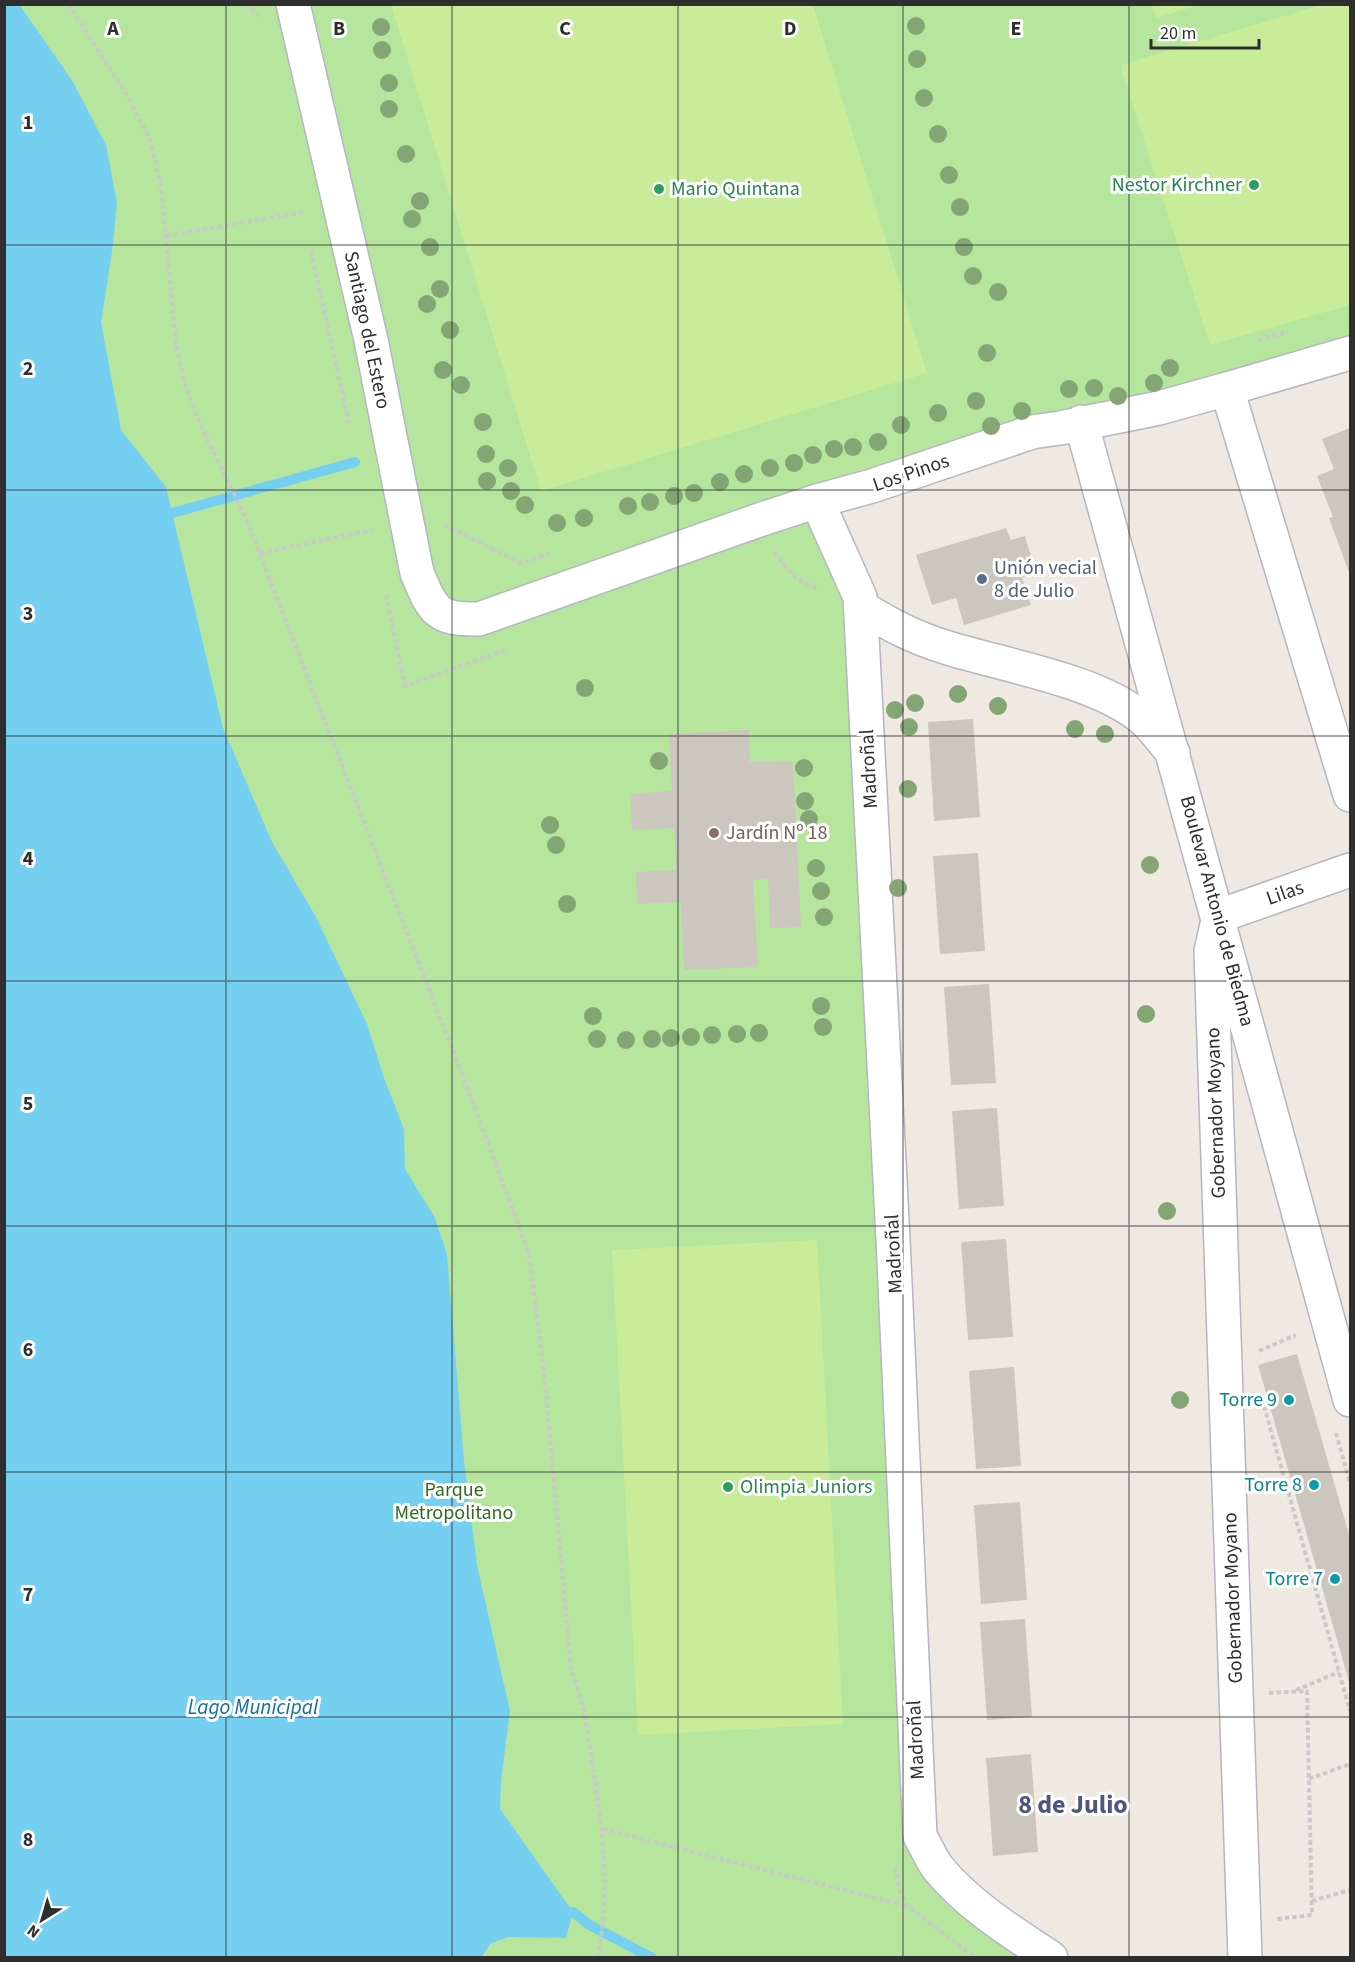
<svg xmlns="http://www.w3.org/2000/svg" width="1355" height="1962" font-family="'Source Sans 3',sans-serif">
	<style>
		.green { fill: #b6e59e }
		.pitch { fill: #c9ec9a }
		.water { fill: #75cff0 }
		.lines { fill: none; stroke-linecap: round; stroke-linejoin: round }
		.stream { stroke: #75cff0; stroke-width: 10 }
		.building { fill: #cbc7bf }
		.minor-casing { stroke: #b4b7c1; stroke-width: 36 }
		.tertiary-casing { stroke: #b4b7c1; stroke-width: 36 }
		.path { stroke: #c9c9c9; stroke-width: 4; stroke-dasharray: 4.5 3; stroke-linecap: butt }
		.minor { stroke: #fff; stroke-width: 33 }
		.tertiary { stroke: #fff; stroke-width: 33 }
		.tree { fill: #84a574 }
		.grid { fill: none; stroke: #2e2e2e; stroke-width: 1.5; stroke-opacity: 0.55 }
		.leisure-dot { fill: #2e9e5b; stroke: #fff; stroke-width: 2 }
		.service-dot { fill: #5c6f8a; stroke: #fff; stroke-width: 2 }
		.education-dot { fill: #8d6e63; stroke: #fff; stroke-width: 2 }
		.culture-dot { fill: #0f9aa8; stroke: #fff; stroke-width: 2 }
		.labels { text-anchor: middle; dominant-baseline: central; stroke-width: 6; stroke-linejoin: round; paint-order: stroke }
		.leisure-label { font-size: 20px; fill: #27864d; stroke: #fff; text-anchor: start }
		.street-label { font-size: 20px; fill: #2e2e2e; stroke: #fff }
		.service-label { font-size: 20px; fill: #4e5e75; stroke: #fff; text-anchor: start }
		.education-label { font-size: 20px; fill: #785e54; stroke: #fff; text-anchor: start }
		.culture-label { font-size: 20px; fill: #0d838f; stroke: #fff; text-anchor: end }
		.park-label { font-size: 20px; fill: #2c6e1b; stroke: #fff }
		.water-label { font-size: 21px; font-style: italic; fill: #0d6fa3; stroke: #fff }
		.district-label { font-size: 26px; font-weight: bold; fill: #4d5680; stroke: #fff }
		.grid-label { font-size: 20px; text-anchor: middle; font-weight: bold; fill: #2e2e2e; stroke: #fff; stroke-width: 6; stroke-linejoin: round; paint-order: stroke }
	</style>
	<rect width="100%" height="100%" fill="#efe9e1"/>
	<path class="green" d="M5,5H1350V353L817,501L860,597L920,1836L1051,1957L5,1958Z"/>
	<path class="pitch" d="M1152,4H1199V5L1156,18Z
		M391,5H813L927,373L541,491Z
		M1321,5H1350V305L1210,345L1120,65Z
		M817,1240L843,1724L638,1735L612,1250Z"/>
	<path class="water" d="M19,4L73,82L106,145L117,203L112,252L101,322L121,430L166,487L223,728L272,842L316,917L367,1024L384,1078L404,1129L405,1169L435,1218L447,1254L464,1461L477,1565L510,1711L501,1781L500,1809L573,1912L566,1938L508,1937L490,1944L481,1958L5,1957L4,5Z"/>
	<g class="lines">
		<path class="stream" d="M172,513L355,462
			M573,1912L588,1924L652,1958"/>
	</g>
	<path class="building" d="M1350,428V575L1329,518L1333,517L1317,476L1334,469L1322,439Z
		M1006,528L1011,540L1025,536L1036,574L1022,578L1031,605L964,625L956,598L932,605L916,555Z
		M973,719L980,817L934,821L928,722Z
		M749,730L750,762L793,761L801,927L770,928L768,879L753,880L758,967L684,970L681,902L637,904L636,872L676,870L674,828L632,830L630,794L672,791L669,734Z
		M978,853L985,951L940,954L933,856Z
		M989,984L996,1083L951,1085L944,987Z
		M997,1108L1004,1206L959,1209L952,1111Z
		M1006,1239L1013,1337L968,1340L961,1242Z
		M1297,1354L1350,1538V1685L1258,1365Z
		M1014,1367L1021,1466L976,1469L969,1371Z
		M1020,1502L1027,1600L981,1604L974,1505Z
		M1025,1619L1032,1717L987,1720L980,1622Z
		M1031,1754L1038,1852L993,1856L986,1758Z"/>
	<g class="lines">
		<defs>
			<path id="minor" d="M1227,389L1350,353
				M817,501L860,597L893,1239L920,1836C926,1846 931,1859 938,1868C968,1905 1012,1932 1051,1958
				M861,607C890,625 915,638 948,648C1006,666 1096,680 1142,718C1154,728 1163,742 1173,753
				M1245,1958L1211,951L1219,916L1350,870"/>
			<path id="tertiary" d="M293,4L371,340L417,573C433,610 435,620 479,619L762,519L817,501L872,486L1032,432L1060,428L1159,408L1227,389L1350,795
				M1081,422L1350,1400"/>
		</defs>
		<use href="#minor" class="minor-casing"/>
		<use href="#tertiary" class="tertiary-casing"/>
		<path class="path" d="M68,4L125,92L150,139L161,186L176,344L185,385L202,428L247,521L477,1113L529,1254L545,1381L571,1669C584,1700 587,1729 592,1762C602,1827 612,1893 597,1958
			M246,4L259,16
			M166,236L303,212
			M311,251L349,423
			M1258,340L1288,332
			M445,524L446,526L521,563L552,553
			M774,552L796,578L817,589
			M260,553L372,530
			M386,595L405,686L505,650
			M1259,1351L1296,1335
			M1264,1406L1350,1711
			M1336,1433L1350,1483
			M1296,1690L1339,1672
			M1269,1693L1307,1691L1312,1915L1277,1919
			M1309,1779L1350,1764
			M603,1829L907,1906
			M895,1867L900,1890L907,1906L976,1958
			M1312,1901L1350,1890"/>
		<use href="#minor" class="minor"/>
		<use href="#tertiary" class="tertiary"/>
	</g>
	<g class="tree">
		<circle cx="916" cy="26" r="9"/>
		<circle cx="381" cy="27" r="9"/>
		<circle cx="382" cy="50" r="9"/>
		<circle cx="917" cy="59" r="9"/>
		<circle cx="389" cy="83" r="9"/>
		<circle cx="924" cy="98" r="9"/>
		<circle cx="389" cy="109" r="9"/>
		<circle cx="938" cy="134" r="9"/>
		<circle cx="406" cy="154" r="9"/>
		<circle cx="949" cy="175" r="9"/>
		<circle cx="420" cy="201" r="9"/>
		<circle cx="960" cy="207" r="9"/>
		<circle cx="412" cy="219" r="9"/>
		<circle cx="430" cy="247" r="9"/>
		<circle cx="964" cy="247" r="9"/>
		<circle cx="973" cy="276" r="9"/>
		<circle cx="440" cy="289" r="9"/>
		<circle cx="998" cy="292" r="9"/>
		<circle cx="427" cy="304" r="9"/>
		<circle cx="450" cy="330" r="9"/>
		<circle cx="987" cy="353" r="9"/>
		<circle cx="1170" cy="368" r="9"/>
		<circle cx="443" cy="370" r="9"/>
		<circle cx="1154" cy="383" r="9"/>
		<circle cx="461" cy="385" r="9"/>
		<circle cx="1094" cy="388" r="9"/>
		<circle cx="1069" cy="389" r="9"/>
		<circle cx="1118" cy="396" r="9"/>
		<circle cx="976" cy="401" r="9"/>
		<circle cx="1022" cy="411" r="9"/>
		<circle cx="938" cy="413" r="9"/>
		<circle cx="483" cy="422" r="9"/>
		<circle cx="901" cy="425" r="9"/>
		<circle cx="991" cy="426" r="9"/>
		<circle cx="878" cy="442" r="9"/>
		<circle cx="853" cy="447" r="9"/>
		<circle cx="834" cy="449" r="9"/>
		<circle cx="486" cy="454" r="9"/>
		<circle cx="813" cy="455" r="9"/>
		<circle cx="794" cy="463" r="9"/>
		<circle cx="508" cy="468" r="9"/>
		<circle cx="770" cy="468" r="9"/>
		<circle cx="744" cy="474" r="9"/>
		<circle cx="487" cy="481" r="9"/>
		<circle cx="720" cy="482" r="9"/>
		<circle cx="511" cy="491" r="9"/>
		<circle cx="694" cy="493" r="9"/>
		<circle cx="674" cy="496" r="9"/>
		<circle cx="650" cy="502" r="9"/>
		<circle cx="525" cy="505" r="9"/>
		<circle cx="628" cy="506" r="9"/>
		<circle cx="584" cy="518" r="9"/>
		<circle cx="557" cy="523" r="9"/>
		<circle cx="585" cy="688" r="9"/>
		<circle cx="958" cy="694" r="9"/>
		<circle cx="915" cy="703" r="9"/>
		<circle cx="998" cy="706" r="9"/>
		<circle cx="895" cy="710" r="9"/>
		<circle cx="909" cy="727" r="9"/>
		<circle cx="1075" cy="729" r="9"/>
		<circle cx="1105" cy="734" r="9"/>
		<circle cx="659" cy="761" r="9"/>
		<circle cx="804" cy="768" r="9"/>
		<circle cx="908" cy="789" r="9"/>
		<circle cx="805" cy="801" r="9"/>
		<circle cx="809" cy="819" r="9"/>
		<circle cx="550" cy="825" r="9"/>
		<circle cx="556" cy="845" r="9"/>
		<circle cx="1150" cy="865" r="9"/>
		<circle cx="816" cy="868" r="9"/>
		<circle cx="898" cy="888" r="9"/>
		<circle cx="821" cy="891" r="9"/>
		<circle cx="567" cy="904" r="9"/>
		<circle cx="824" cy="917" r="9"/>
		<circle cx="821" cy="1006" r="9"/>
		<circle cx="1146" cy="1014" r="9"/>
		<circle cx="593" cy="1016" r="9"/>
		<circle cx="823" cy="1027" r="9"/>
		<circle cx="759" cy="1033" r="9"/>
		<circle cx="737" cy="1034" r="9"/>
		<circle cx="712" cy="1035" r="9"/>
		<circle cx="691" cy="1037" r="9"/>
		<circle cx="671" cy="1038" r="9"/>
		<circle cx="597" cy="1039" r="9"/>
		<circle cx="652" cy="1039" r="9"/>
		<circle cx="626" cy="1040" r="9"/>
		<circle cx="1167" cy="1211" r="9"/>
		<circle cx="1180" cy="1400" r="9"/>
	</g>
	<path class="grid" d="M226,4V1958M452,4V1958M678,4V1958M903,4V1958M1129,4V1958M4,245H1350M4,490H1350M4,736H1350M4,981H1350M4,1226H1350M4,1472H1350M4,1717H1350"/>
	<g class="leisure-dot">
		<circle cx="1254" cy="185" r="6"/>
		<circle cx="659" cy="189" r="6"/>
		<circle cx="728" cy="1487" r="6"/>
	</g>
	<circle class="service-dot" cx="982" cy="579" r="6"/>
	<circle class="education-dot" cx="714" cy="833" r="6"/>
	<g class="culture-dot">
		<circle cx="1289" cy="1400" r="6"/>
		<circle cx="1314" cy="1485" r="6"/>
		<circle cx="1335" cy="1579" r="6"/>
	</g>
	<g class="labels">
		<g class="leisure-label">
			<text x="1242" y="185" text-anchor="end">Nestor Kirchner</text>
			<text x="671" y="189">Mario Quintana</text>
			<text x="740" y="1487">Olimpia Juniors</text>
		</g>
		<g class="street-label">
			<text transform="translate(367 330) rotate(78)">Santiago del Estero</text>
			<text transform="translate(911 473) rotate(-19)">Los Pinos</text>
			<text transform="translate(869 769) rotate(-93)">Madroñal</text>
			<text transform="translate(1285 893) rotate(-19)">Lilas</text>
			<text transform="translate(1217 911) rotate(75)">Boulevar Antonio de Biedma</text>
			<text transform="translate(1216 1113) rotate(-92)">Gobernador Moyano</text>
			<text transform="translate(894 1254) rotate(-93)">Madroñal</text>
			<text transform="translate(1233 1598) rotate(-92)">Gobernador Moyano</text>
			<text transform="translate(916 1740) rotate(-93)">Madroñal</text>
		</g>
		<g class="service-label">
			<text x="994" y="568">Unión vecial<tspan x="994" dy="23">8 de Julio</tspan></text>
		</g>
		<g class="education-label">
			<text x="726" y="833">Jardín Nº 18</text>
		</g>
		<g class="culture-label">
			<text x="1277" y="1400">Torre 9</text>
			<text x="1302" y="1485">Torre 8</text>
			<text x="1323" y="1579">Torre 7</text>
		</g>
		<g class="park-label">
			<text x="454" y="1490">Parque<tspan x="454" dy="23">Metropolitano</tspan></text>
		</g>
		<g class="water-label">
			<text x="253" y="1707">Lago Municipal</text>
		</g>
		<g class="district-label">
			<text x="1073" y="1804">8 de Julio</text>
		</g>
	</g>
	<g class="grid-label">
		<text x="113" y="35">A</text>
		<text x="339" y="35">B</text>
		<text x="565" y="35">C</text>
		<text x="790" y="35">D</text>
		<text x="1016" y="35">E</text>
		<text x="28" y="129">1</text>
		<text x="28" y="375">2</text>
		<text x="28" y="620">3</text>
		<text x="28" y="865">4</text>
		<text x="28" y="1110">5</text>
		<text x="28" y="1356">6</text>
		<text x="28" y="1601">7</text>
		<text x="28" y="1846">8</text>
	</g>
	<rect width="1355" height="1962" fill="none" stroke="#2e2e2e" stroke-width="12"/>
	<g transform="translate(42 1920) rotate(217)" stroke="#ffffff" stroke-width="4.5" paint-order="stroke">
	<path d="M0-4.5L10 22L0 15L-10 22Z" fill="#2e2e2e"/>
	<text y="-9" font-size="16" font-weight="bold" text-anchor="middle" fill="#2e2e2e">N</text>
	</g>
	<path d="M1151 39v9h108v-9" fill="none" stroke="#2e2e2e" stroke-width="3"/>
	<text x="1160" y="39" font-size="18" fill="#2e2e2e" stroke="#ffffff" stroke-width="4.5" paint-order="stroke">20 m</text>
</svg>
